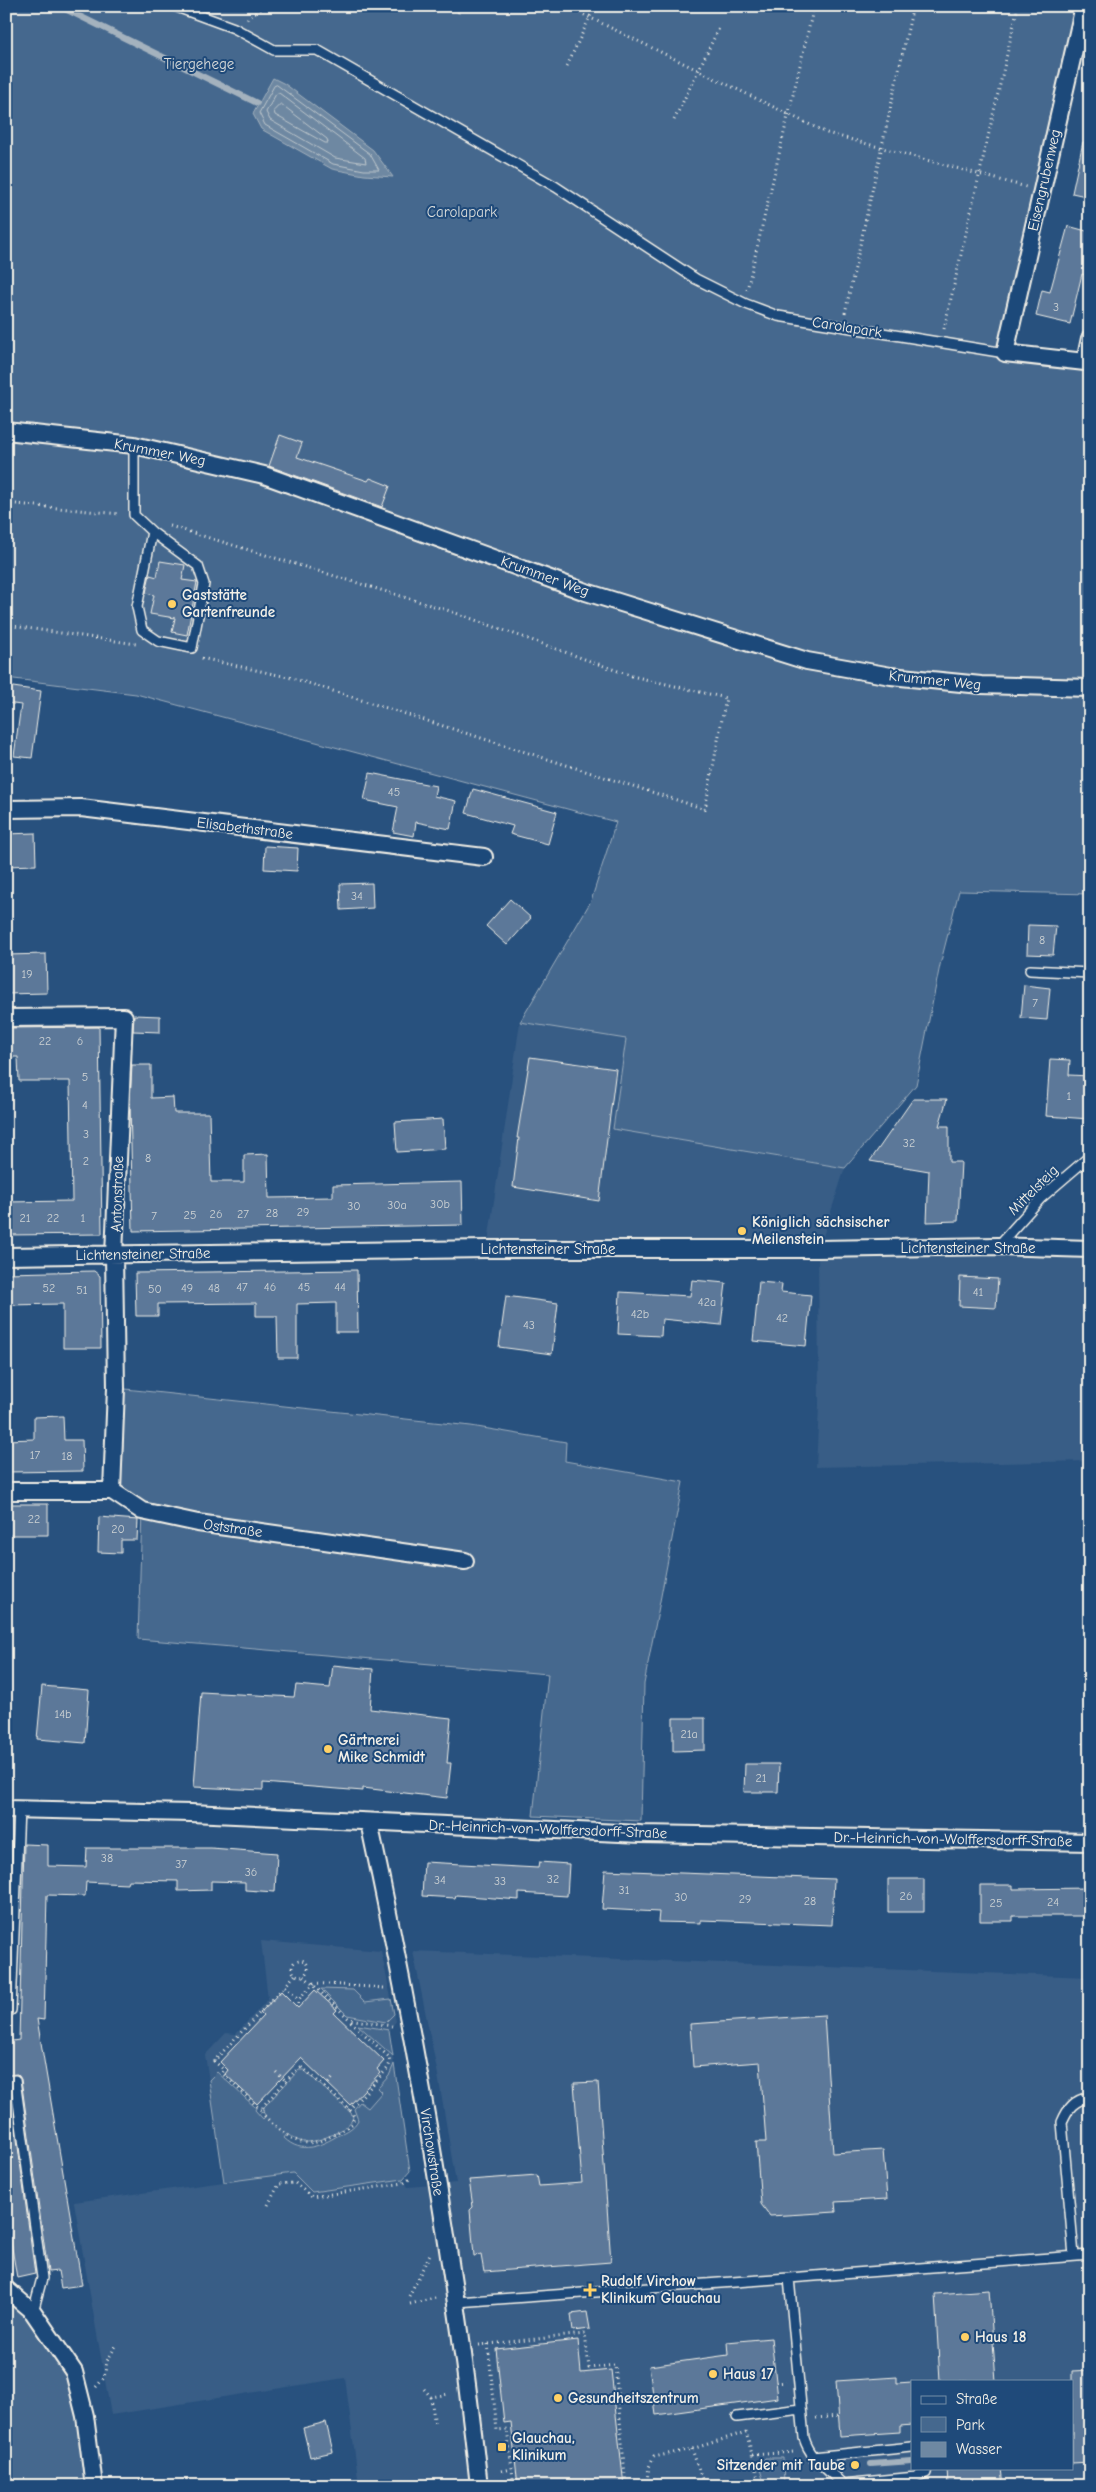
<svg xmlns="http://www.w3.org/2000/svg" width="1096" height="2492" font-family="'Comic Neue',sans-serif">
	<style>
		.built { fill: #375d86; fill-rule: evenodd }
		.green { fill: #45688e; stroke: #9cacbb }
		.water { fill: #6e88a2; stroke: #a4b2be }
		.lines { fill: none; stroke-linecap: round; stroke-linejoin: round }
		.shore { stroke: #bec7cc; stroke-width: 1 }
		.stream { stroke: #a4b2be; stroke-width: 6 }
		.building { fill: #5b7899; stroke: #f4f1e8 }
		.service-casing { stroke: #f4f1e8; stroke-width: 12 }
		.minor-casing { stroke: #f4f1e8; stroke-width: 20 }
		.path { stroke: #f4f1e8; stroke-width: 3; stroke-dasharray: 1 4; stroke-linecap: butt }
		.service { stroke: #1f4a7a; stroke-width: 9 }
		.minor { stroke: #1f4a7a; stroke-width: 16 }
		.poi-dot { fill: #ffd166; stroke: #1f4a7a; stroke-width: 2 }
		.labels { text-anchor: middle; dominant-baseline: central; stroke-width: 4; stroke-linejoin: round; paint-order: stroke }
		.number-label { font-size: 12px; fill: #ced3d4 }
		.park-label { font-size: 15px; fill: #dadcda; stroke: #1f4a7a }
		.street-label { font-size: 15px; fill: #f4f1e8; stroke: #1f4a7a }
		.poi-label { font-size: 15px; font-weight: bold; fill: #f4f1e8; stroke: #1f4a7a; text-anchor: start }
	</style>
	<rect width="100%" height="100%" fill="#28517e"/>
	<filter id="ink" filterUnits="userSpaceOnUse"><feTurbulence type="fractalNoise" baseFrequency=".02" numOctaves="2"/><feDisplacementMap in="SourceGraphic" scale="10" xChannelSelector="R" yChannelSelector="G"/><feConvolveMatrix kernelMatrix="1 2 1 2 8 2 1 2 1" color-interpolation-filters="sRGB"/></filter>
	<g filter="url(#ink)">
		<path class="built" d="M520,1022L626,1037L613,1129L845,1168L819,1249H1090V1461L816,1467L819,1406L818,1250L487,1249Z
			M261,1941L381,1951L396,2021L389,2031L410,2171L403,2179L408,2187L456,2183L438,2075L413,1951L1090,1977V2486H359L345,2378L111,2415L74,2202L224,2182L205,2055L226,2033L236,2034L268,1999ZM912,2381H1072V2468H912Z"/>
		<path class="green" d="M6,6H1081L1001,356L1090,368V894L959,891L940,965L916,1085L845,1168L613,1129L626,1039L520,1022L591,901L616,822L136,694L6,678Z
			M116,1388L471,1426L566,1442L565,1461L683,1482L644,1684L641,1821L533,1816L548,1674L138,1639L142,1511L112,1491Z
			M321,1989L353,1990L365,2002L391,1999L394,2014L386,2022L347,2015Z
			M358,2025L389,2030L393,2056Z
			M394,2064L410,2171L403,2179L312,2192L293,2173L224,2182L209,2080L217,2072L256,2108L255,2110L263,2119L266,2116L263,2112L264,2107L299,2070H304L351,2113L353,2117C351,2129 317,2143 305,2142C299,2142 293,2138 287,2134L284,2138C302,2155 320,2146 339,2135C347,2131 354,2128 358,2120L354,2109L360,2102L368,2108L382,2092L378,2088L389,2076Z
			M6,2289L74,2372L92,2477L55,2486H6Z
			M765,2458H783L784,2486H765L759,2466Z"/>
		<path class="water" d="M273,78L285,84L373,150L393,177L364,175L332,169L261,129L253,114Z"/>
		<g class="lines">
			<path class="shore" d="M277,85L370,154L379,170H364L333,164L265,125L259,113L274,86Z
				M279,93L365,158L366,163L335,158L270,120L266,112L276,94Z
				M281,104L327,139L328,143H325L275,115L274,111Z"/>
			<path class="stream" d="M59,6L257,103
				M871,2464L912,2461"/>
		</g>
		<path class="building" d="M1083,142L1090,143V197L1072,193Z
			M1068,226L1090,232V258L1085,275L1082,274L1070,324L1036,316L1042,290L1050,292Z
			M280,435L302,443L297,457L368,481L370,478L390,486L382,507L269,466Z
			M160,561L185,565L182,580L197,582L187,635L172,632L175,618L150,614L154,595L146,593L148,583L150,575L157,577Z
			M6,686L41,691L32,758L14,756L21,705L6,703Z
			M370,773L436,786L434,796L456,801L450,829L416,822L414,836L393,832L398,807L364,800Z
			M473,789L557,812L548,844L510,834L513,826L466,813Z
			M35,833L36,865L7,866L6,834Z
			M265,846L298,848L297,871L264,869Z
			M372,883L373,908L341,910L340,884Z
			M510,899L531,918L507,945L486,926Z
			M1028,925L1056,926L1053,955L1027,954Z
			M46,954L47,993L6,994V955Z
			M1024,985L1050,988L1047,1020L1021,1018Z
			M134,1015L160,1016V1032L133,1031Z
			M99,1027L102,1234L6,1235V1202L72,1201L70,1081H19L18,1057H6V1028Z
			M530,1057L616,1069L599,1201L513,1187L519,1138H517Z
			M1050,1059L1070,1060L1069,1075L1090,1076V1119L1046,1116Z
			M132,1065H151V1098L173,1097L174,1113H209L211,1182H244V1155L268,1154L269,1198L333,1197V1185L462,1182L463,1225L133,1231L130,1102Z
			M913,1099H947L939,1126H949V1162H961L958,1221L927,1222L929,1171L870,1161Z
			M443,1119L445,1149L397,1152L395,1122Z
			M357,1270L358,1332H336V1303L297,1304V1358H278L277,1316H256V1303L158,1304V1316H136L135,1273Z
			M94,1271L100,1276L101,1348H63V1304L6,1305V1273Z
			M960,1277L998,1279L996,1308L959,1306Z
			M692,1280L726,1283L721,1325L662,1319L661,1336L618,1334L620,1292L690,1296Z
			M759,1282L782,1284L781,1292L811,1295L806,1346L753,1341Z
			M506,1296L558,1303L552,1354L499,1347Z
			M63,1416L64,1440H82L83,1471L6,1472V1440L34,1439V1417Z
			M6,1504H48V1535H6Z
			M99,1517L138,1520L137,1540H121V1553L98,1552Z
			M333,1665L373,1669L370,1709L451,1718L447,1763H451L447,1798L363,1788V1791L263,1783V1790L194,1787L201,1692L294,1697L296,1685L330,1688Z
			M42,1686L89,1690L85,1743L37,1739Z
			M673,1718H705V1750L673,1751Z
			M745,1764H779L778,1792H744Z
			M24,1844L48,1845V1866L86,1867L87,1848H211L277,1853L275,1892L245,1890V1882L211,1881V1890L178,1891V1881L128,1880L127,1884L86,1882L85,1896L47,1895L44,2020L37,2019L82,2285L61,2288L58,2271L48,2272L21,2079L17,2074L6,2075V2042L19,2040Z
			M424,1862L538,1868L539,1862L569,1864L567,1896L519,1893V1900L456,1895L455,1898L422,1896Z
			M605,1870L834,1879L832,1925L701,1920V1923L658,1922L659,1912L602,1909Z
			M888,1879H924V1912H888Z
			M980,1885H1013V1889L1090,1888V1916H1013V1921H980Z
			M315,1990L337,2010L334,2013L384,2061L377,2069L380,2073L350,2105L301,2058L257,2104L225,2074L228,2070L220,2062L263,2016L260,2013L281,1991L298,2008Z
			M824,2015L833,2153L883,2150L887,2199L835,2202L836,2212L770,2216L761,2204L756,2142H766L760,2062L693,2067L690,2024Z
			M598,2082L611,2262L484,2272L481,2255L474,2256L470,2210L473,2207L469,2180L537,2175L539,2186L582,2183L574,2083Z
			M6,2087H10L35,2274L17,2278L6,2212Z
			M989,2290L996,2381H940L935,2294Z
			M587,2312L590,2329L573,2331L571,2314Z
			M771,2338L778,2398L656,2415L649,2366L728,2355L727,2342Z
			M578,2340L581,2373L611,2370L624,2486H518L511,2422L504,2423L496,2349Z
			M1090,2370V2462L1072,2463V2371Z
			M897,2377V2383L912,2382V2425L900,2426V2432L840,2436L836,2381Z
			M326,2422L333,2452L310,2457L303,2428Z
			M947,2468H1001L1003,2486H948Z"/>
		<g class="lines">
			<defs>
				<path id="service" d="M174,6L234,28L274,50H317L556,187L696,279L746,304L778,316L1005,353
					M134,445V515L152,532L137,607L142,630L158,641L192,648L204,584L198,566L152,532
					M1030,970L1090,973
					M998,1246L1041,1198L1090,1156
					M11,2010L19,1808
					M6,2081L15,2080L42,2278L33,2312
					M1074,2256L1062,2122C1068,2108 1074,2100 1090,2097
					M457,2302L789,2278
					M737,2417L801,2409
					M813,2457L912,2447
					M843,2484L916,2477L926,2473L927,2468
					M844,2486C829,2469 811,2461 804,2438L789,2278L1090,2255"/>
				<path id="minor" d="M1084,6L1005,353L1085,362L1090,338
					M6,431L134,445L264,475L586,592L807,661L891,676L981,685L1090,688
					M6,809L81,808L484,857
					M6,1018L124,1017L114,1255L116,1388L112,1491
					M6,1256L487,1249H818L998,1246L1090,1249
					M6,1491H112L142,1511L198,1523L465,1561
					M6,1809L191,1813L641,1834L1090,1842
					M369,1822C416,2041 455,2263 479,2486
					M6,2289L33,2312L74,2372L85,2416L94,2486"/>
			</defs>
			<use href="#service" class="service-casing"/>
			<use href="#minor" class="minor-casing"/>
			<path class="path" d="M566,6L827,133L1026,187
				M458,13L461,6
				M247,19L265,6
				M567,66L595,6
				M674,120L720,26
				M747,290L814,6
				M845,313L913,6
				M944,329L1018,6
				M6,503L120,514
				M170,526L450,611L632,676L726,698L705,809L292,678L201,658
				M6,625L136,644
				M292 1968a8 8 0 1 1 16 0a8 8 0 1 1-16 0Z
				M295,1975L285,1986L299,1999
				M304,1976L349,2019L392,2026
				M299,2003V1999L314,1983L384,1988
				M302,2067L352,2112L354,2117L352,2124C323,2141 307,2154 279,2129C273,2124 267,2119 262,2113L263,2106L297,2069Z
				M276,2072L286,2081
				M325,2087L333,2078
				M261,2110L222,2073L224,2070L214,2061L285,1986
				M349,2110L388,2068L390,2063L389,2057L350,2021
				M268,2205L279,2184L295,2183L312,2197L404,2183L411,2178
				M409,2296L430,2254
				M410,2304L439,2297
				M488,2344L497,2430L507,2429L514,2486
				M479,2345L585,2334L589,2368L615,2365L626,2486
				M776,2383L786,2382
				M96,2387L104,2378L107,2361L117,2344
				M424,2389L431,2397L450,2394
				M431,2397L435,2426
				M816,2418L838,2416
				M746,2431L760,2486
				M692,2449L703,2482L696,2486
				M752,2455L794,2452
				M502,2471L512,2469
				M703,2482L760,2485
				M646,2486L649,2467L654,2457L692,2449L746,2432"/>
			<use href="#service" class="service"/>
			<use href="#minor" class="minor"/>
		</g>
	</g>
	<g class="poi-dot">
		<circle cx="172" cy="604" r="5"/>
		<circle cx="742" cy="1231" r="5"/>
		<circle cx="328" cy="1749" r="5"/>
		<path d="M587.5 2282.5h5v5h5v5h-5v5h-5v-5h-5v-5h5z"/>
		<circle cx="965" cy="2337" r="5"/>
		<circle cx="713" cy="2374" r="5"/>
		<circle cx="558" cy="2398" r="5"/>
		<rect x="497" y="2442" width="10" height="10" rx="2.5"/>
		<circle cx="855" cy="2465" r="5"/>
	</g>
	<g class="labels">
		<g class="number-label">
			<text x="1056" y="307">3</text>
			<text x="394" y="792">45</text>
			<text x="357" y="896">34</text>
			<text x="1042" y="940">8</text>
			<text x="27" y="974">19</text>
			<text x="1035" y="1003">7</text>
			<text x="45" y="1041">22</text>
			<text x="80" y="1041">6</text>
			<text x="85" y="1077">5</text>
			<text x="1069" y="1096">1</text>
			<text x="85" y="1105">4</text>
			<text x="86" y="1134">3</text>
			<text x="909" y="1143">32</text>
			<text x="148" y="1158">8</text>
			<text x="86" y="1161">2</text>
			<text x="440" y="1204">30b</text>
			<text x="397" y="1205">30a</text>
			<text x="354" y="1206">30</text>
			<text x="303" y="1212">29</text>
			<text x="272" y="1213">28</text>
			<text x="216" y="1214">26</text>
			<text x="243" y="1214">27</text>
			<text x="190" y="1215">25</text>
			<text x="154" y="1216">7</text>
			<text x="25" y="1218">21</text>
			<text x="53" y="1218">22</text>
			<text x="83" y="1218">1</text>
			<text x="242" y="1287">47</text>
			<text x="270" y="1287">46</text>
			<text x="304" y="1287">45</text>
			<text x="340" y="1287">44</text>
			<text x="49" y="1288">52</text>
			<text x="187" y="1288">49</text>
			<text x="214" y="1288">48</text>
			<text x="155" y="1289">50</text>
			<text x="82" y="1290">51</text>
			<text x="978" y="1292">41</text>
			<text x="707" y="1302">42a</text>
			<text x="640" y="1314">42b</text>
			<text x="782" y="1318">42</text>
			<text x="529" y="1325">43</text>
			<text x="35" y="1455">17</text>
			<text x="67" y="1456">18</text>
			<text x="34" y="1519">22</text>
			<text x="118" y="1529">20</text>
			<text x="63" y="1714">14b</text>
			<text x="689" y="1734">21a</text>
			<text x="761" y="1778">21</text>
			<text x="107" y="1858">38</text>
			<text x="181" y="1864">37</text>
			<text x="251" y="1872">36</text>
			<text x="553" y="1879">32</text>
			<text x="440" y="1880">34</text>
			<text x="500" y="1881">33</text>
			<text x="624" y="1890">31</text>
			<text x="906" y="1896">26</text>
			<text x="681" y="1897">30</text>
			<text x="745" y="1899">29</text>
			<text x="810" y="1901">28</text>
			<text x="1053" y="1902">24</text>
			<text x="996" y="1903">25</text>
		</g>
		<g class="park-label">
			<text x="199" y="64">Tiergehege</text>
			<text x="462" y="212">Carolapark</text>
		</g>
		<g class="street-label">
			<text transform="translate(1044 180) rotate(-77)">Eisengrubenweg</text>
			<text transform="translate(847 327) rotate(9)">Carolapark</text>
			<text transform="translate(160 452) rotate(11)">Krummer Weg</text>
			<text transform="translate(545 576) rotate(20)">Krummer Weg</text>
			<text transform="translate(935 680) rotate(6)">Krummer Weg</text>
			<text transform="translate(245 828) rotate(7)">Elisabethstraße</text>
			<text transform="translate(1033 1190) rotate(-45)">Mittelsteig</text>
			<text transform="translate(117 1194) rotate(-88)">Antonstraße</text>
			<text x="968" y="1248">Lichtensteiner Straße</text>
			<text x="548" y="1249">Lichtensteiner Straße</text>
			<text transform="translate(143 1254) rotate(-1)">Lichtensteiner Straße</text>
			<text transform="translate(233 1528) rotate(8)">Oststraße</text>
			<text transform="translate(548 1829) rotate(2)">Dr.-Heinrich-von-Wolffersdorff-Straße</text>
			<text transform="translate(953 1839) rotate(1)">Dr.-Heinrich-von-Wolffersdorff-Straße</text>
			<text transform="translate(432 2152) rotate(81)">Virchowstraße</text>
		</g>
		<g class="poi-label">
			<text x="182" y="595">Gaststätte<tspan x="182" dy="17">Gartenfreunde</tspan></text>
			<text x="752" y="1222">Königlich sächsischer<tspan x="752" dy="17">Meilenstein</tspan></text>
			<text x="338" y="1740">Gärtnerei<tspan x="338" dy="17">Mike Schmidt</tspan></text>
			<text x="601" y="2281">Rudolf Virchow<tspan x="601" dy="17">Klinikum Glauchau</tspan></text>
			<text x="975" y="2337">Haus 18</text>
			<text x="723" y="2374">Haus 17</text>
			<text x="568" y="2398">Gesundheitszentrum</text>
			<text x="512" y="2438">Glauchau,<tspan x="512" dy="17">Klinikum</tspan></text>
			<text x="845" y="2465" text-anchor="end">Sitzender mit Taube</text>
		</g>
	</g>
	<rect width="1096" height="2492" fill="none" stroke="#1f4a7a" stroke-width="25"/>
	<rect x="12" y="12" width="1071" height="2467" fill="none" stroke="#f4f1e8" stroke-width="2" filter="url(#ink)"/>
	<rect x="911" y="2380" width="162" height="90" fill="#1f4a7a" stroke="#748da6"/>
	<rect x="921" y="2396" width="25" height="8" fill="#1f4a7a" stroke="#748da6"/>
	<text x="956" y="2404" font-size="15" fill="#f4f1e8">Straße</text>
	<rect x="921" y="2417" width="25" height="15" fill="#45688e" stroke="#748da6"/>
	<text x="956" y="2430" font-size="15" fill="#f4f1e8">Park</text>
	<rect x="921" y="2442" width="25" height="15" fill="#6e88a2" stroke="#748da6"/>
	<text x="956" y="2454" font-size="15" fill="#f4f1e8">Wasser</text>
</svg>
